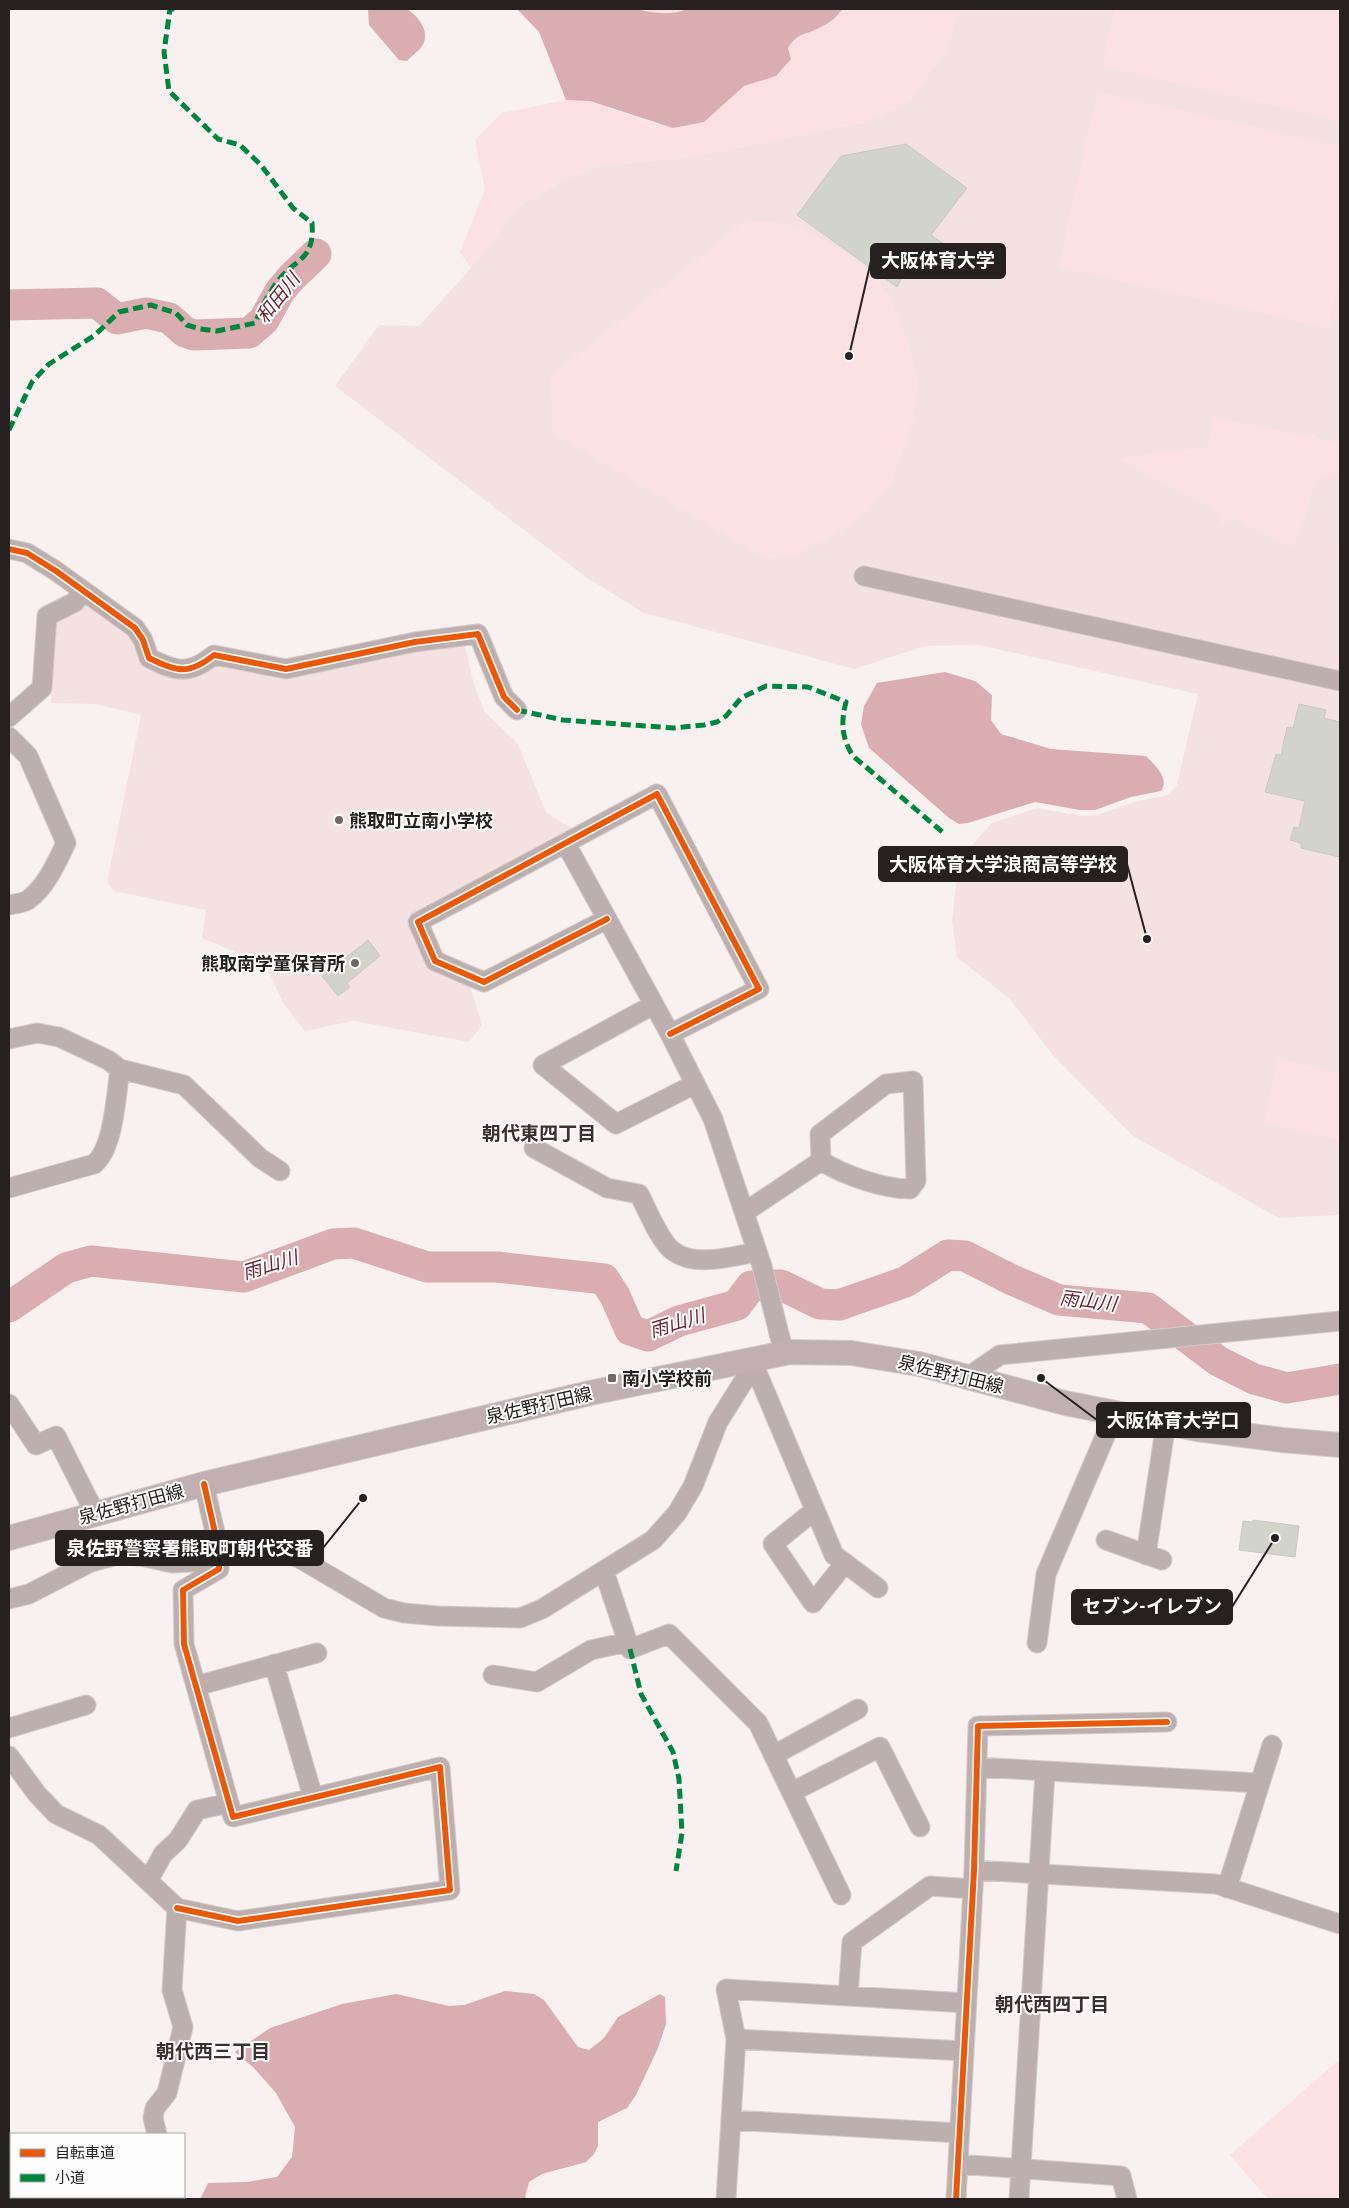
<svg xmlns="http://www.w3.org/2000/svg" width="1349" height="2208" font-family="'Roboto Condensed','Noto Sans JP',sans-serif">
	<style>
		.built { fill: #f4e2e3 }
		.green { fill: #fbe1e2 }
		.water { fill: #daadb0 }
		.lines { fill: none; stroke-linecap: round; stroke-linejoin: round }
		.river { stroke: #daadb0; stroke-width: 31 }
		.building { fill: #d2d4cb; stroke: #cac7c5 }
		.minor-casing { stroke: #d2cbcc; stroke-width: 21 }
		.major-casing { stroke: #d2cbcc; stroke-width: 26 }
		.minor { stroke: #beafaf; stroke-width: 19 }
		.major { stroke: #c0b0b1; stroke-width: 24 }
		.quiet { stroke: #00873e; stroke-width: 5; stroke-dasharray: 10 5; stroke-linecap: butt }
		.cycleway-casing { stroke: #fdfdfd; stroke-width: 9 }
		.cycleway { stroke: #e8590c; stroke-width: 6 }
		.poi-dot { fill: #706969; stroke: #fdfdfd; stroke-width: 2 }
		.labels { text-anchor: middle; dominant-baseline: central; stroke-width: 4; stroke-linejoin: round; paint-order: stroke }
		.poi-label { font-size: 18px; font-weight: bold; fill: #272021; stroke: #fdfdfd; text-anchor: start }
		.street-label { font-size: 18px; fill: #272021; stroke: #fdfdfd }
		.water-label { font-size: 19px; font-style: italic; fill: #6c232e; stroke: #fdfdfd }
		.neighbourhood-label { font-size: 19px; font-weight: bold; fill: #3d3030; stroke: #fdfdfd }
		.leader { fill: none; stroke: #272021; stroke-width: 2 }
		.callout-dot { fill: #272021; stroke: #fdfdfd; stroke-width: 2 }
		.callout { fill: #272021; stroke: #272021; stroke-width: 2 }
		.callout-label { font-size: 19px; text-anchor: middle; font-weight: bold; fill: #fff }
	</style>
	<rect width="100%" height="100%" fill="#f9f0f0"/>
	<path class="built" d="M960,9H1340V1215L1279,1218L1133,1136L1052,1054L1010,999L957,957L952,921L957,878L971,846L992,823L1038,808L1081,816L1097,815L1134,802L1168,795L1177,785L1198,694L979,645L925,646L855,669L644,613L586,577L335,386L379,325L419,326L471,268L517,208L562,181L599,165L693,157L865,122L910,101L945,51Z
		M85,604L130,631L141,646L146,668L167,673L218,662L284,674L464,642L474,685L485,712L518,744L546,812L573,829L407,917L427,966L471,988L482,1025L469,1042L353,1021L305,1031L283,1003L266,965L202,938L206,910L114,891L107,882L141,715L96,704L51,703L54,623Z"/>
	<path class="green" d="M637,9H688C672,15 654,14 637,9Z
		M843,9H960L945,51L910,101L865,122L693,157L599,165L562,181L517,208L471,268L460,252L485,189L475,140L502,113L566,100L590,101L658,125L731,96L744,86L776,76L795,37L821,27Z
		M1115,9H1340V121L1102,66Z
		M1098,92L1340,146V275L1328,328L1058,267Z
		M745,221L777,222L802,229L846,252L870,273L888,294L905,333L918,381L913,421L892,482L867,513L838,533L794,556L766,559L553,433L550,377Z
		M1213,417L1305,436L1316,434V438L1340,443V471L1314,482L1306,516L1293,548L1235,518L1222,524L1215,509L1115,458L1208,447Z
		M1340,532V562H1336L1337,544Z
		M1278,1059L1340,1073V1140L1264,1123Z
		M1340,2059V2199H1268L1230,2155Z"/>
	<path class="water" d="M368,9H407C419,17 431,32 422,46C418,52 411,56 407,61L399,60L369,25Z
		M517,9H637C654,14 672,15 688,9H843C837,16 830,23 821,27C805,36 799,31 788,48L791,59L776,76L744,86L704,122L673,128L590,101L566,100L539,32Z
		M945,672L975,681L992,695L991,720L1001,734L1051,749L1146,756C1155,765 1170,779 1161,791L1131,797L1095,810H1080L1035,802L968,823L959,824L949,818L869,748L861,724L864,706L877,683Z
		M505,1991L534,1994L544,2000L578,2047L589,2050L604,2038L618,2017L660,1994L665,1997L666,2024L658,2048L636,2095L627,2108L598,2122V2146L594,2154L586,2162L542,2174L529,2182L525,2197L527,2199H200L208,2183L247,2182L277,2177L292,2157L295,2127L276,2093L254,2068L235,2052L270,2028L342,2004L396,1994L449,2006L464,2005Z"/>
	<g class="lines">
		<path class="river" d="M9,305L97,303L117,319L146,313L169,318L185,332L194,335L249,333L264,320L280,291L292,277L316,254
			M9,1307L66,1268L91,1261L244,1277L333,1244L354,1243L427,1267H497L604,1279L615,1296L630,1330L648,1336L679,1321L737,1305L751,1286L781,1285L820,1304L839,1305L905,1282L948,1255L965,1256L1010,1279L1059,1300L1148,1308L1218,1361L1254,1379L1287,1388L1340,1379"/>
	</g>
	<path class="building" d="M906,144L967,188L931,235L944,244L921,275L908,266L897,287L797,215L841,156Z
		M1299,704L1326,710L1324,718L1340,722V857L1301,848V843L1290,840L1294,827L1299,828L1305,801L1265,792L1276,754L1281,755L1287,727L1293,728Z
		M368,940L380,956L347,983L350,987L338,996L322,976Z
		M1253,1520L1299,1526L1295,1557L1239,1550L1243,1521L1253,1522Z"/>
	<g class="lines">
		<defs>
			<path id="minor" d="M9,549L27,553L56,571L135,628L143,640L149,658C177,672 189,675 214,655L286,669L415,642L478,634L504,697L517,710
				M864,576L1340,681
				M9,717L42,688L47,616L75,602L82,590
				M9,737L28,756L66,843C57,862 46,887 28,900C23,903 15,904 9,905
				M566,844L670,1034L713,1119L762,1266L784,1353
				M607,919L484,982L435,961L418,922L657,794L759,989L670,1034
				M653,1005L543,1065L616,1124L695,1084
				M9,1039L37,1033L59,1037L108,1060L120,1069L184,1085L260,1158L280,1171
				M534,1148L607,1188L639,1194C647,1209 660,1242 673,1251C695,1268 733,1256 757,1252
				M9,1188L94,1164C114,1148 116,1095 120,1069
				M745,1212L821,1161C844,1175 883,1189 910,1189L916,1181L913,1081L886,1084L820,1134L821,1161
				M753,1363L834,1555L878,1588
				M968,1377L1000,1355L1340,1321
				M9,1404L36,1445L56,1436L95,1513
				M815,1510L773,1544L813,1603L845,1563
				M1106,1540L1162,1560
				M1146,1555L1166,1423
				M604,1571L630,1649L669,1634L758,1723L841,1895
				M9,1599L29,1594L91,1562L117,1555L140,1556L172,1563L192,1562L211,1559L241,1549L257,1548L276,1550L299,1558L384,1608L404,1613L438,1616L520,1618L542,1609L653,1540L677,1513L693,1486L718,1422L745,1379L755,1358
				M1037,1643L1046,1574L1115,1413
				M274,1664L313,1797
				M493,1675L537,1682L591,1650L628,1642
				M196,1686L317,1653
				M9,1728L86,1705
				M774,1755L858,1709
				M9,1756L37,1794L56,1814L99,1835L177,1908L172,1990L183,2027L167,2093L155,2108L153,2118L157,2134
				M977,1767L1259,1783
				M792,1792L880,1747L920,1827
				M974,1870L1216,1884L1340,1924
				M148,1881L163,1854L178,1840L197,1810L229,1803
				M1227,1888L1272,1745
				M177,1908L238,1921L450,1890L440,1767L233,1817L184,1644L183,1590L219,1569L220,1555L204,1484
				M848,1996L852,1942L930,1886L973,1889
				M736,2039L964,2051
				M731,2120L959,2133
				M958,2164L1121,2176L1127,2199
				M162,2199L163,2197
				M726,2199L736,2039L726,1989L967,2003
				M956,2199L974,1870L978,1726L1167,1722
				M1019,2199L1045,1772"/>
			<path id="major" d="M9,1538L204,1484L590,1393L790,1352L851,1353L919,1364L1065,1403L1197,1429L1282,1440L1340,1445"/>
		</defs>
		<use href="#minor" class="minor-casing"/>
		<use href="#major" class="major-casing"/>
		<use href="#minor" class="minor"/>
		<use href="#major" class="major"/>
		<path class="quiet" d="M9,430L32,382L49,364L95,335L119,312L151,305L176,313L187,325L200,329L217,331L255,323C261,309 268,294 277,282C296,257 315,261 312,223L293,208L261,165L240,145L218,139L169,91L164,52L170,9H177
			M517,710L563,720L674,728L704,725L717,722L726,716L741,698L766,686L808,687L846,702C841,722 841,737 853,756L946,835
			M630,1649L641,1694L673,1752L679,1779L682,1833L676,1871"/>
		<defs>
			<path id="cycleway" d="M9,549L27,553L56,571L135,628L143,640L149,658C177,672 189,675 214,655L286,669L415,642L478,634L504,697L517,710
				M607,919L484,982L435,961L418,922L657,794L759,989L670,1034
				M177,1908L238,1921L450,1890L440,1767L233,1817L184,1644L183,1590L219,1569L220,1555L204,1484
				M956,2199L974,1870L978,1726L1167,1722"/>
		</defs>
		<use href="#cycleway" class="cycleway-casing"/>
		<use href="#cycleway" class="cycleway"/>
	</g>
	<g class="poi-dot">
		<circle cx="339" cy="820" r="5"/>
		<circle cx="355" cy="963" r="5"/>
		<rect x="607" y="1373" width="10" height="10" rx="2.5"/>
	</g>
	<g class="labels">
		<g class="poi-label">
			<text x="349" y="820">熊取町立南小学校</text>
			<text x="345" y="963" text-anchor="end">熊取南学童保育所</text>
			<text x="622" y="1378">南小学校前</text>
		</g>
		<g class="street-label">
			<text transform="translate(951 1374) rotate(14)">泉佐野打田線</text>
			<text transform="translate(539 1405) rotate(-13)">泉佐野打田線</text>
			<text transform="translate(131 1504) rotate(-15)">泉佐野打田線</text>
		</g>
		<g class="water-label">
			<text transform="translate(278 298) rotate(-52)">和田川</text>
			<text transform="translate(270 1265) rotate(-17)">雨山川</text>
			<text transform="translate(1088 1301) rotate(7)">雨山川</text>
			<text transform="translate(677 1323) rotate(-17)">雨山川</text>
		</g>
		<g class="neighbourhood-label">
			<text x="539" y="1133">朝代東四丁目</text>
			<text x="1052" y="2004">朝代西四丁目</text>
			<text x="213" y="2051">朝代西三丁目</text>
		</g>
	</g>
	<path class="leader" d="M849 356L871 261M1147 939L1127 864M1041 1378L1097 1420M363 1498L323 1548M1275 1538L1232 1607"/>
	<g class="callout-dot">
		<circle cx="849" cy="356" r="5"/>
		<circle cx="1147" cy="939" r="5"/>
		<circle cx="1041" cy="1378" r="5"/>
		<circle cx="363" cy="1498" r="5"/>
		<circle cx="1275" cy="1538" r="5"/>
	</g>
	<g class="callout">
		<rect x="871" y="244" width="134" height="34" rx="5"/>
		<rect x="879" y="847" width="248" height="34" rx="5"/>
		<rect x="1097" y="1403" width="153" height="34" rx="5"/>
		<rect x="56" y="1531" width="267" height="34" rx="5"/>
		<rect x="1072" y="1590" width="160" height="34" rx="5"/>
	</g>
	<g class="callout-label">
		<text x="938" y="267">大阪体育大学</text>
		<text x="1003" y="871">大阪体育大学浪商高等学校</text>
		<text x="1173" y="1427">大阪体育大学口</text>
		<text x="190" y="1555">泉佐野警察署熊取町朝代交番</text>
		<text x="1152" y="1613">セブン-イレブン</text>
	</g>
	<rect width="1349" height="2208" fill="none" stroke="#272021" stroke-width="20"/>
	<rect x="10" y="2133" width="175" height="65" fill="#fdfdfd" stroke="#a7a5a5"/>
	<rect x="20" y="2149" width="25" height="8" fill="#e8590c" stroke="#a7a5a5"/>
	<text x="55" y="2158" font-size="15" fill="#272021">自転車道</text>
	<rect x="20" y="2174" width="25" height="8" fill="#00873e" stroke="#a7a5a5"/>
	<text x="55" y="2183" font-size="15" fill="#272021">小道</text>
</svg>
